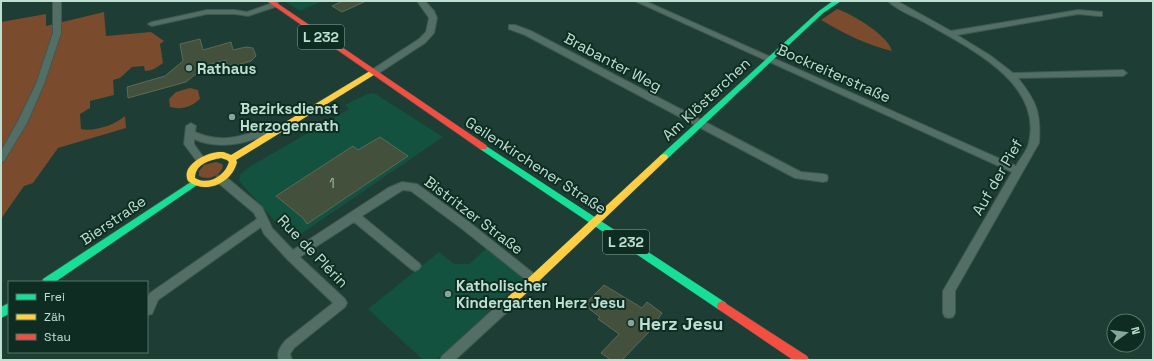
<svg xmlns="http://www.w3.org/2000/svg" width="1154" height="361" font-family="'Space Grotesk',sans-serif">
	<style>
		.built { fill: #13523e }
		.green { fill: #7b4b2d }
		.building { fill: #42503c; stroke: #5c6a59 }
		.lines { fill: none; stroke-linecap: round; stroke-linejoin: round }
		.street-casing { stroke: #3f5850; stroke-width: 2 }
		.fast-casing { stroke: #3f5850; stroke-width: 1 }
		.slow-casing { stroke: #3f5850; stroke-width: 1 }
		.jam-casing { stroke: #3f5850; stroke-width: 1 }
		.street { fill: #536e64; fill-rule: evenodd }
		.fast { fill: #16e098; fill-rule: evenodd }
		.slow { fill: #ffcf43; fill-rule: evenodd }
		.jam { fill: #f24e42; fill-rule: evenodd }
		.poi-dot { fill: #85a79a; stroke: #0e2c22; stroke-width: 1.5 }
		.labels { text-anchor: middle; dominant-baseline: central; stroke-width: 4; stroke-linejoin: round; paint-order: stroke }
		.number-label { font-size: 13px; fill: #9ebcac }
		.shield { fill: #0e2c22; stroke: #88aa9c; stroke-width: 1 }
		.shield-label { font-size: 14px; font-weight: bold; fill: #bde0d1 }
		.street-label { font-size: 15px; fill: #bde0d1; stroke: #0e2c22 }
		.poi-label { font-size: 15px; font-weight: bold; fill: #bde0d1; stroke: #0e2c22; text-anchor: start }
		.near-poi-label { font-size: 18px; font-weight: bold; fill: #bde0d1; stroke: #0e2c22; text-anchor: start }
	</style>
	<rect width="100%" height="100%" fill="#1e3d34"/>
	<path class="built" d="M284,1H322L300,11Z
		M374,93L443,137L292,240L239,181L240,175L246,169L349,109L345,105L367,94Z
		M487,248L526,278L436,360H423L368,309L439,252L454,264H469Z"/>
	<path class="green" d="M837,9C852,14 888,35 892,51C867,45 843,33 821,20Z
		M104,12L106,36L151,32L164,41L160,44L163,63C157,67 153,71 145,71L144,66L132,67L120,78L113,80L114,95L90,101V108L80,114L81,129C94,132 115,125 125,116L126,128L58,148L33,183L24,186L1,219V22L46,14V26Z
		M190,88L198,90L200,99C191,107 182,110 170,107L169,99L176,92Z
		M216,162L222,164L223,166C221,176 208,181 199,176V171L204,165Z"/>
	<path class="building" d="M343,1H366L342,12L332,6Z
		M200,39L203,50L231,42L233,50L246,47L253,48L256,56L251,61L234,66L227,64L226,60L207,65L186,82L128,98L127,87L165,76L183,61L180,44Z
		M380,137L408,156L307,224L303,218L276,196L353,146L358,150Z
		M604,285L642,308L647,302L662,313L649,332L622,360H611L601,353L619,334L598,319L600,317L584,305Z"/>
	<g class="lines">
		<defs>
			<path id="street" d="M53,1H61V33L44,84L27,123L4,161L1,162V151L17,123L36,84L53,33Z
				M417,1H425L434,11L437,18L434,33L425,43L376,75H370L369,73L370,71L419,39L426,32L429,18Z
				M635,1H645L1016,166C1020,158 1028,150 1029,142C1043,81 965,46 922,21C911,15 897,10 888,1H897L951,31L1078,10L1102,12V16H1099L1078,14L957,35L991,56L1013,73L1123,70L1127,73L1123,76L1018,78C1037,102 1041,113 1039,143L955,291V313L953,317L949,318L945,317L943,313V291L1012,172Z
				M275,2H278V6L248,16L235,14H207L152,26L148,24L152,22L207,10H235L247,12Z
				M509,25H515L531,31L801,172L823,174L827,175L828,178L827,181L823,182L795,178L525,35L509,29Z
				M191,123L196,126L195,132C227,146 246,133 277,125L282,128L280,130C252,141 223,152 194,139V144L206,161L201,164L198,163L184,144L186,126Z
				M221,175L225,176L262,207L272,228L293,250L388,188L402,182L417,184L469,222L538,277L540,280L538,283L534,285L530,283L461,228L411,191L403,190L362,216L419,263L421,266L419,269L415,271L411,269L354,222L300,257L345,299L347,303L345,307L294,348L290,354L292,360H279C276,352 281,346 286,340L333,303L288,260L264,234L261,227L158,300L152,314L147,315V299L150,293L257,219L254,213L217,182L216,179L217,176Z
				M502,304L506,305L508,309L506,313L455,360H440L442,356L498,305Z"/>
			<path id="fast" d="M833,1H841L823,13L667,159H661L660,157L661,155L819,11Z
				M483,144L726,303L727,306L726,309L722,311L718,309L480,149L479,147Z
				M194,180L197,181L199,183L197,185L55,282H42L43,279Z
				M9,303V314L1,318V307Z"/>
			<path id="slow" d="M370,71H376L377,73L236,160L237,162C232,183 206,195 188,181C180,165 208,151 222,152C225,152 228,154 231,155ZM221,158L227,160L229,162C225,176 208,186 195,178C195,164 210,160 221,158Z
				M664,154L667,155L668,157L667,159L516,303L512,305L508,303L507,300L508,297L661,155Z"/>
			<path id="jam" d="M267,1H274L486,145L487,147L486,149H480Z
				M722,301L807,356L809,360H793L718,309L717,306L718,303Z"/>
		</defs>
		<use href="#street" class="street-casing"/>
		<use href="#fast" class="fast-casing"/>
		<use href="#slow" class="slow-casing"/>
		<use href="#jam" class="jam-casing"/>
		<use href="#street" class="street"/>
		<use href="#fast" class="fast"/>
		<use href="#slow" class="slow"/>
		<use href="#jam" class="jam"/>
	</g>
	<g class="poi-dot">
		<circle cx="189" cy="68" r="4"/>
		<circle cx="232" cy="117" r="4"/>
		<circle cx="448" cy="294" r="4"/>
		<circle cx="631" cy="323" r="4"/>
	</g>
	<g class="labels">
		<g class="number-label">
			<text x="332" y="183">1</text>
		</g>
		<g class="shield">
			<rect x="298" y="25" width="46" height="24" rx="3"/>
			<rect x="603" y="230" width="46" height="24" rx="3"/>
		</g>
		<g class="shield-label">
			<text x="321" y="37">L 232</text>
			<text x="626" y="242">L 232</text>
		</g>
		<g class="street-label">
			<text transform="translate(613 62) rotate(28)">Brabanter Weg</text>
			<text transform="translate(834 73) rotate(24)">Bockreiterstraße</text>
			<text transform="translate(706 99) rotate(-43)">Am Klösterchen</text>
			<text transform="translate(536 165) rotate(33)">Geilenkirchener Straße</text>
			<text transform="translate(997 177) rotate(-60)">Auf der Pief</text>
			<text transform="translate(474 215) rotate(37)">Bistritzer Straße</text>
			<text transform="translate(113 220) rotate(-34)">Bierstraße</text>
			<text transform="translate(313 251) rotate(46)">Rue de Plérin</text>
		</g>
		<g class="poi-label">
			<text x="197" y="68">Rathaus</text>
			<text x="240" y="108">Bezirksdienst<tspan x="240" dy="17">Herzogenrath</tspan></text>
			<text x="456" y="285">Katholischer<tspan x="456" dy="17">Kindergarten Herz Jesu</tspan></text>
		</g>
		<g class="near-poi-label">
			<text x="639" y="323">Herz Jesu</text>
		</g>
	</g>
	<rect width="1154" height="361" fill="none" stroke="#bde0d1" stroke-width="4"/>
	<rect x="8" y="281" width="140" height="72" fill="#0e2c22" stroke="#547468"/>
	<rect x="16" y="294" width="20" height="6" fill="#16e098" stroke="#547468"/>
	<text x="44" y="301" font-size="12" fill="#bde0d1">Frei</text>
	<rect x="16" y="314" width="20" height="6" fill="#ffcf43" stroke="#547468"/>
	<text x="44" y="321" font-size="12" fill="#bde0d1">Zäh</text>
	<rect x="16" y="334" width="20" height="6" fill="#f24e42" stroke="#547468"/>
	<text x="44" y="341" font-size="12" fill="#bde0d1">Stau</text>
	<g transform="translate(1126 333) rotate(76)"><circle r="19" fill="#0e2c22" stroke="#547468"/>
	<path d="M0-3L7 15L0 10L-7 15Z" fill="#85a79a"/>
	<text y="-6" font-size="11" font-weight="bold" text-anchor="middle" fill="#bde0d1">N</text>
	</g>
</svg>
